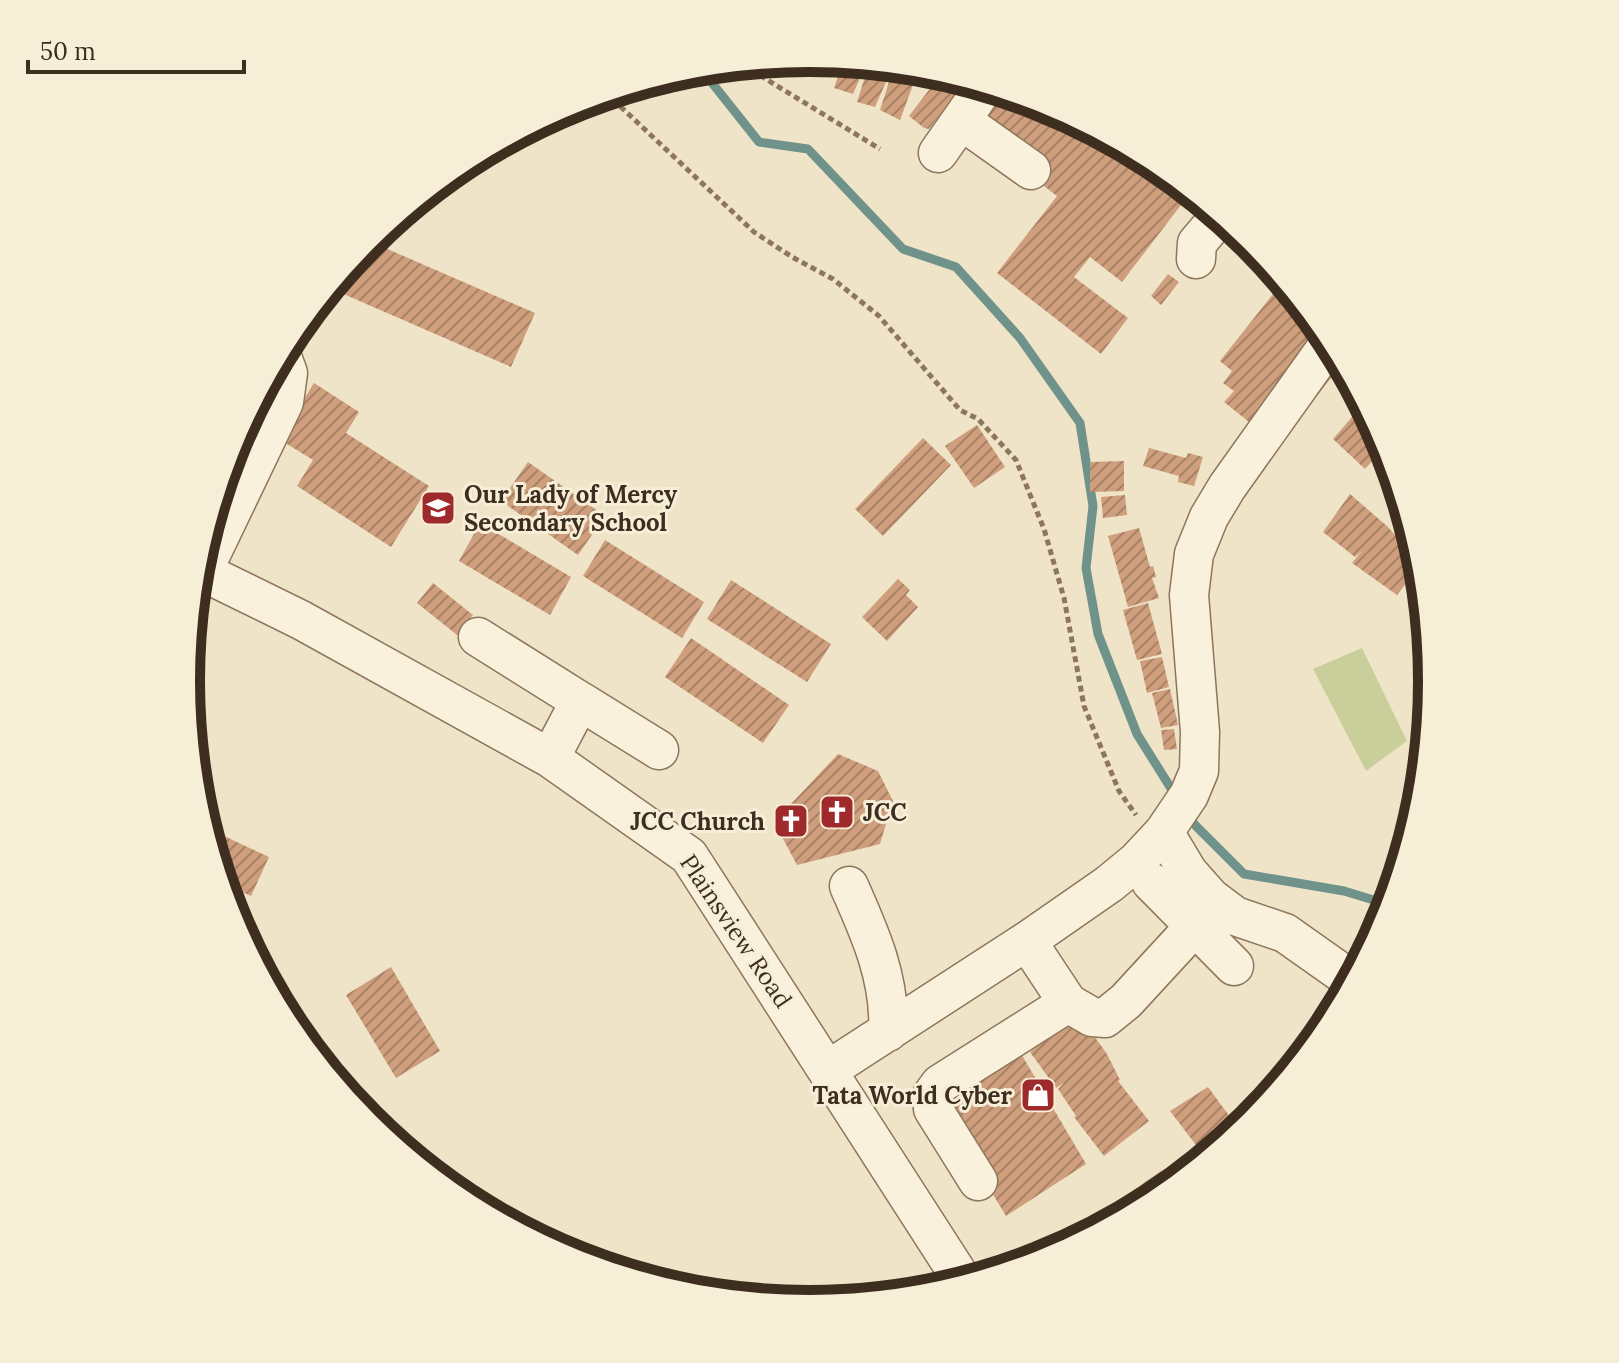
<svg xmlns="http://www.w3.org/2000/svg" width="1619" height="1363" font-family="Lora,serif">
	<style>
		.grass { fill: #c9cf9b }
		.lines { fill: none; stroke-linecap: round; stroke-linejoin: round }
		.stream { stroke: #6f938a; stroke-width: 9 }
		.building { fill: url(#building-hatch) }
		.minor-casing { stroke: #8d765c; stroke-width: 41 }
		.path { stroke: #8d765c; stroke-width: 5; stroke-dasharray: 6 4; stroke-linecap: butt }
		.minor { stroke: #faf1dc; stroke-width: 38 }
		.labels { text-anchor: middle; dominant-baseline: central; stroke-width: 6; stroke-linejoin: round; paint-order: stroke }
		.poi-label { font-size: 24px; font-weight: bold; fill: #3d2e20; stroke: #f7eed8; text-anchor: start }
		.street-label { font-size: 24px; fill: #3d2e20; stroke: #f7eed8 }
		.rim { fill: none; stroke: #3d2e20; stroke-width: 10 }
	</style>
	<defs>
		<pattern id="building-hatch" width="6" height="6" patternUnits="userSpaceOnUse" patternTransform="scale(2)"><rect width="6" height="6" fill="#cf9f7d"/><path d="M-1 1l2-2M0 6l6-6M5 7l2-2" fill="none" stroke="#a98266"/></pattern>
	</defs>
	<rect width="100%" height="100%" fill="#f0e4c8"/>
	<path class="grass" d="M1362,648L1407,741L1366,771L1313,669Z"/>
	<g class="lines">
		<path class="stream" d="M701,69L759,142L808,149L903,249L956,267L1020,338L1080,423L1093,506L1086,568L1098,634L1137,734L1177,798
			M1188,813L1194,824L1244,874L1344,891L1390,905"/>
	</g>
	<path class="building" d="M843,61L866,64L853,94L834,88Z
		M869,64L893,66L875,107L857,102Z
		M894,66L919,69L900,120L880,110Z
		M942,73L962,87L929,129L924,128L909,116Z
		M993,89L1049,106L1156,163L1191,192L1122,282L1090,257L1074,277L1128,318L1101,354L997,273L1057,196L1031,176L971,117Z
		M1245,236L1295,295L1294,296L1236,247Z
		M369,241L535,313L511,367L332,289L336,281Z
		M1168,274L1179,282L1161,305L1151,296Z
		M1273,294L1331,341L1343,363L1278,445L1224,402L1234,391L1223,383L1232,371L1220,361Z
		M314,383L359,412L346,433L429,486L391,547L297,486L313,460L279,439Z
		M1364,403L1386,446L1365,469L1333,439Z
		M977,425L1005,467L974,488L945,446Z
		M923,438L951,465L883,536L855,509Z
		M1149,448L1186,458L1188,453L1203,457L1194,486L1178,482L1179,476L1143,466Z
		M1124,461V491L1090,492V462Z
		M528,462L605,516L578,555L501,501Z
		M1350,494L1388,527L1420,565L1397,595L1352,563L1362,551L1355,557L1323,532Z
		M1125,495L1127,515L1103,518L1101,497Z
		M480,523L571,577L550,615L459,561Z
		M1139,528L1150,567L1153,566L1156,577L1152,578L1159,598L1128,607L1108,536Z
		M605,540L704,602L682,638L583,576Z
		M898,579L910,590L906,595L918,607L887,641L862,617Z
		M731,580L831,644L807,682L707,619Z
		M433,583L473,615L457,635L417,603Z
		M1148,603L1162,654L1137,660L1123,610Z
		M691,638L789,705L763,743L665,677Z
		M1162,657L1169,687L1147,693L1140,661Z
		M1170,689L1178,725L1161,728L1152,693Z
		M1174,729L1177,749L1164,750L1161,730Z
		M838,754L878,771L893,801L880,844L797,865L774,822Z
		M205,827L269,857L251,896L222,883Z
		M391,967L440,1051L396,1078L346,995Z
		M270,979L290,1005L282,1011L266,982Z
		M1079,1015L1107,1054L1120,1080L1118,1081L1149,1121L1104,1156L1074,1117L1076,1116L1058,1089L1064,1083L1056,1088L1030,1052Z
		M1020,1052L1086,1164L1006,1216L938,1104Z
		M1208,1087L1236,1125L1199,1149L1170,1111Z
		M1203,1150L1208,1157L1174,1185L1166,1175Z
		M1161,1171L1172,1187L1156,1200L1048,1258L1029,1263Z"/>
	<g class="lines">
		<defs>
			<path id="minor" d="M962,121L1031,170
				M938,153L985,86
				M1196,259L1197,243L1220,216
				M197,569L301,620L550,758L689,856L964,1283
				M203,571L284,402L288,373L281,354
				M478,637L580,701L550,758
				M580,701L659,750
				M1164,832L1188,872L1211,898L1235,916L1285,933L1353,981
				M1151,882L1234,966
				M849,886C870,933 891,980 888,1032
				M1068,1003L1092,1017L1105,1018L1126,1001L1195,926
				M828,1070L1027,941L1109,884L1137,861L1164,832L1189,795L1199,771L1200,732L1189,595L1194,554L1209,517L1227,487L1331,341
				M978,1181L933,1109L932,1095L940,1084L1068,1003L1027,941"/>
		</defs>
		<use href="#minor" class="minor-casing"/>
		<path class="path" d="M743,65L880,149
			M604,95L622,108L754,232L792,257L833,279L879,316L960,410L978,419L1016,460L1044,529L1064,598L1084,706L1119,791L1136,815"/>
		<use href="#minor" class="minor"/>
	</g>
	<defs>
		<symbol id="school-square" viewBox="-11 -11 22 22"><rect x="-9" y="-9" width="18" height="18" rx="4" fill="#9e2a2b" stroke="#f7eed8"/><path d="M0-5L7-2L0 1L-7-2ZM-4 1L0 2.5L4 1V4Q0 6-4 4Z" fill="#fff"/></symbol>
		<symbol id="church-square" viewBox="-11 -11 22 22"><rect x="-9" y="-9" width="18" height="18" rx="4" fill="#9e2a2b" stroke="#f7eed8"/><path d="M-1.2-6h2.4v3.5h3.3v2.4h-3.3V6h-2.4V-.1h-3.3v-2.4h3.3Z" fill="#fff"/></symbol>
		<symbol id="shop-square" viewBox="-11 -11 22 22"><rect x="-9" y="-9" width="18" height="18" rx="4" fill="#9e2a2b" stroke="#f7eed8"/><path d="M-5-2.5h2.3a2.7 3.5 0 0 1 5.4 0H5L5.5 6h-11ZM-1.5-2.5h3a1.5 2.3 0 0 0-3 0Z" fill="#fff"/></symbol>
	</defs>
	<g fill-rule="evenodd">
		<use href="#school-square" x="418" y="488" width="40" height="40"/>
		<use href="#church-square" x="817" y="792" width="40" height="40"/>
		<use href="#church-square" x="771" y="801" width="40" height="40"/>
		<use href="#shop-square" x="1018" y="1075" width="40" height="40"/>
	</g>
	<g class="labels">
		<g class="poi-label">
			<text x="464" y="494">Our Lady of Mercy<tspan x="464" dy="28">Secondary School</tspan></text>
			<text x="863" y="812">JCC</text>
			<text x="765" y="821" text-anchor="end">JCC Church</text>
			<text x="1012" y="1095" text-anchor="end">Tata World Cyber</text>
		</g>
		<g class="street-label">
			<text transform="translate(736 931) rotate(56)">Plainsview Road</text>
		</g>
	</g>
	<path d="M0 0H1619V1363H0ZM200 681a609 609 0 1 1 1218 0a609 609 0 1 1-1218 0Z" fill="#f7eed8" fill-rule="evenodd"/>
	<path class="rim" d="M200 681a609 609 0 1 1 1218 0a609 609 0 1 1-1218 0Z"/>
	<path d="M28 60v12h216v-12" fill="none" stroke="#3d2e20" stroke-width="4"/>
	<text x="40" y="60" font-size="24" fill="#3d2e20" stroke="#f7eed8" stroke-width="6" paint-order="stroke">50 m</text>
</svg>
